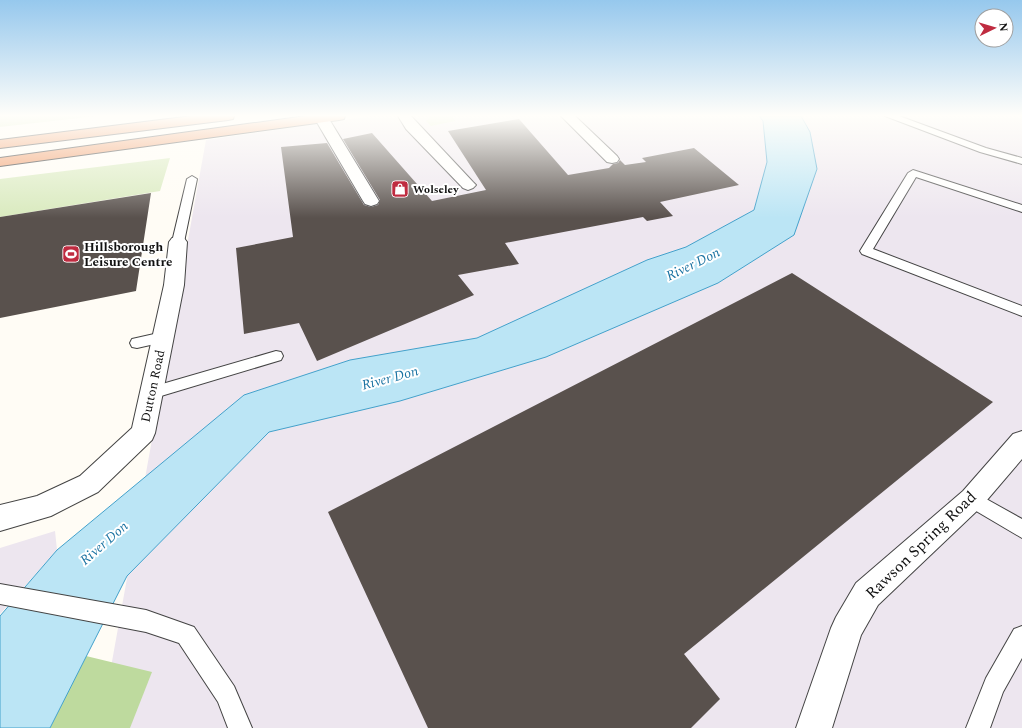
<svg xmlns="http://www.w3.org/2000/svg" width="1022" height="728" font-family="Spectral,serif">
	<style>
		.industrial { fill: #ede6ef }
		.green { fill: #d9eabe }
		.forest { fill: #beda9e }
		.water { fill: #bbe5f5; stroke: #43a1cb }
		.building { fill: #59514d }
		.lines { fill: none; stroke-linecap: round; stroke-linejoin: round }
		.lane-casing { stroke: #444; stroke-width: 2 }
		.street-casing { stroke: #444; stroke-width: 2 }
		.highway-casing { stroke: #222; stroke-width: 2 }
		.lane { fill: #fff; fill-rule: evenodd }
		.street { fill: #fff; fill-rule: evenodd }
		.highway { fill: #f09561; fill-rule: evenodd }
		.labels { text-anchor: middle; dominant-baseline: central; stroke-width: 4; stroke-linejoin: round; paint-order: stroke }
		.far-poi-label { font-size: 11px; font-weight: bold; fill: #111; stroke: #fff; text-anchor: start }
		.poi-label { font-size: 13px; font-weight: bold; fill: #111; stroke: #fff; text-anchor: start }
		.street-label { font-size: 13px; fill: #111; stroke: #fff }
		.water-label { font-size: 14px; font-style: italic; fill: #1b73a2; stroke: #fff }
		.near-street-label { font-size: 16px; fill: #111; stroke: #fff }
	</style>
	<rect width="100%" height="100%" fill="#fffcf5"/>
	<path class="industrial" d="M372,116H1022V728H100L206,140Z
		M55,531L57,550L0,614V548Z"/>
	<path class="green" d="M0,116H96L0,127Z
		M431,116H452L455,121L431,126L426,121Z
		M170,158L160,191L0,217V179Z"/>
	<path class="forest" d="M86,656L152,672L130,728H50Z"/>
	<path class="water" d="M759,116H801L810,132L817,169L794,235L718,283L546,357L400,401L269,432L127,576L50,728H0V616L57,550L244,395L350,360L477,338L647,260L686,247L754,210L767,162L763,121Z"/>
	<path class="building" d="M519,119L568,175L609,168L613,164L618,163L620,160L625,165L646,162L642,158L694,148L739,185L660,202L673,216L647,221L643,217L505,243L519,264L458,275L474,295L317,361L299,323L244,334L236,248L293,237L281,147L327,143L364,205L371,207L378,205L380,200L343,139L372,133L432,201L486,190L448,131Z
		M151,193L136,291L0,318V217Z
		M792,273L993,402L684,654L720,699L691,728H428L328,512Z"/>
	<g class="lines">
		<defs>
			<path id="lane" d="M885,116H899L986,148L1022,158V164L980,152Z
				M913,170L1022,205V212L916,177L873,249L1022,306V316L862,254L860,251L908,173Z
				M192,176L197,179L184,242L182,245H174L172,242L187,179Z
				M163,332L168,333L170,337L168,341L137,348L132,347L130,343L132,339Z
				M276,351L281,352L283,356L281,360L151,399L145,397L143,393L145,389Z
				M972,491L1022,519V538L966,505L963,499L966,493Z
				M0,584L146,610L194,627L234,686L252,728H228L218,702L179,643L146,632L0,604Z
				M1022,626V658L1003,692L990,728H966L986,678L1014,629Z"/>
			<path id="street" d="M317,116H327L329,119L379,201L377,204L371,206L365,204L363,201L315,119Z
				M398,116H411L473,182L476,185L473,188L468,190L463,188L406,129Z
				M561,116H575L617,156L619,159L617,162L612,163L607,162Z
				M178,237L184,238L187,242L184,285L155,433L152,440L98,492L51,516L0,531V505L37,496L80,476L132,428L164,285L169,242L172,238Z
				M1022,431V459L981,507L878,605L861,635L832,728H796L831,628L836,617L856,583L963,491L1013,434Z"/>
			<path id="highway" d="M192,116H234L233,119L228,120L0,148V140Z
				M306,116H345L344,119L339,120L0,166V158Z"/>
		</defs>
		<use href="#lane" class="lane-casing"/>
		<use href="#street" class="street-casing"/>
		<use href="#highway" class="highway-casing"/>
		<use href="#lane" class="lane"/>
		<use href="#street" class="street"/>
		<use href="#highway" class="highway"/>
	</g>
	<linearGradient id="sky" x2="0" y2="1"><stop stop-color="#96c8ed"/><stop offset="0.53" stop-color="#fffefa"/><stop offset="1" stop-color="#fffefa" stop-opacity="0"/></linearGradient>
	<rect width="1022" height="218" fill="url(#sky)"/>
	<defs>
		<symbol id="shop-square" viewBox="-11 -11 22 22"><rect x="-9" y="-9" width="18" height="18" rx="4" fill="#bf2b40" stroke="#fff"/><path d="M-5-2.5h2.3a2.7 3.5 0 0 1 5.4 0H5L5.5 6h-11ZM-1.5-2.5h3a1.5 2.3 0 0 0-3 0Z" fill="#fff"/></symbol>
		<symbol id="stadium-square" viewBox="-11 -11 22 22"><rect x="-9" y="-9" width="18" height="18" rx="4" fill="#bf2b40" stroke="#fff"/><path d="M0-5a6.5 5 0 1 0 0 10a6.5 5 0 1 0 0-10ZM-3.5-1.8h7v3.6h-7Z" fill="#fff"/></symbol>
	</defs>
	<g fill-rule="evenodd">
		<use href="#shop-square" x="390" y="179" width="20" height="20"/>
		<use href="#stadium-square" x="61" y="244" width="20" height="20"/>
	</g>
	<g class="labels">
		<g class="far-poi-label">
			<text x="413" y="189">Wolseley</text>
		</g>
		<g class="poi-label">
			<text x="84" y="247">Hillsborough<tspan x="84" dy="15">Leisure Centre</tspan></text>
		</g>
		<g class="street-label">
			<text transform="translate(153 386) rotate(-78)">Dutton Road</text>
		</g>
		<g class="water-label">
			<text transform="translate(693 264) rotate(-26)">River Don</text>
			<text transform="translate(390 378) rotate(-15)">River Don</text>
			<text transform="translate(104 543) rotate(-41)">River Don</text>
		</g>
		<g class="near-street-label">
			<text transform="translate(921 545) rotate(-44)">Rawson Spring Road</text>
		</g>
	</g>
	<g transform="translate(994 28) rotate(85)"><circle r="19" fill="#ffffff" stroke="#a0a0a0"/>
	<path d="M0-3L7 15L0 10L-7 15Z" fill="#bf2b40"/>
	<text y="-6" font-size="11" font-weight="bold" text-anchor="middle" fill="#111111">N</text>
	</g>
</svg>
